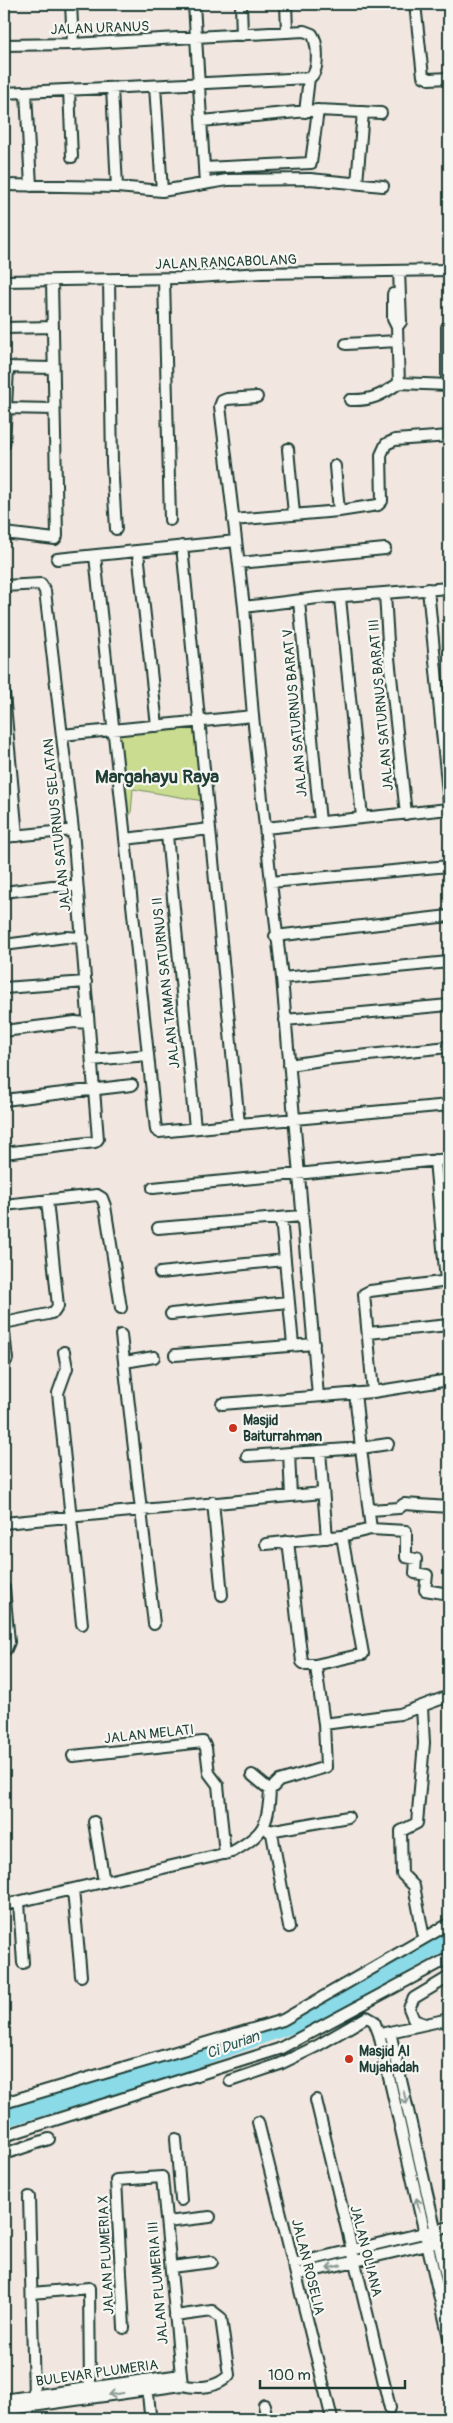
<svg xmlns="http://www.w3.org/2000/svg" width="453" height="2423" font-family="Pangolin,sans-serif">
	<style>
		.green { fill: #c9dc90; stroke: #748c62 }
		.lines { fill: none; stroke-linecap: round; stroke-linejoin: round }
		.river { stroke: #8adae7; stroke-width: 18 }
		.minor-casing { stroke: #1f3d34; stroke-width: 14 }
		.minor { stroke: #f6f6f2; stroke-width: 10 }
		.oneway { stroke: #8a9a93 }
		.poi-dot { fill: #c8321e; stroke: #f6f6f2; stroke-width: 2 }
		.labels { text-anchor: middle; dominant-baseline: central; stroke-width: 4.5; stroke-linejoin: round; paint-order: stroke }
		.street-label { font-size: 14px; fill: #1f3d34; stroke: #f6f6f2 }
		.poi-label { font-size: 14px; font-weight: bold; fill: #1f3d34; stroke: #f6f6f2; text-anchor: start }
		.water-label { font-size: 15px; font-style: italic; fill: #345c58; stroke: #f6f6f2 }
		.district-label { font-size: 19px; font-weight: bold; fill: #1f3d34; stroke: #f6f6f2 }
	</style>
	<rect width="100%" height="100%" fill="#f2e7e0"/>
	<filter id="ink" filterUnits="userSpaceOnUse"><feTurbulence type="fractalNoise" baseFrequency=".02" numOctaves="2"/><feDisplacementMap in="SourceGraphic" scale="10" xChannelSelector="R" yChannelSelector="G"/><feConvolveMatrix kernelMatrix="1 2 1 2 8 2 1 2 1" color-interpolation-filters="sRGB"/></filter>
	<g filter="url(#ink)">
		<path class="green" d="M196,726L203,801L133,789L131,814L125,815L117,734Z"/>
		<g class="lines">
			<path class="river" d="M4,2118L152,2074L298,2022L449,1939"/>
			<defs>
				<path id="minor" d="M71,4L73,44
					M194,4L205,184
					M241,4L242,35
					M286,4L287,31
					M415,4L423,76L429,79L449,78
					M4,45L73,44L304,31L312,34C318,42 320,73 309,78
					M155,86L162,191
					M112,88L117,187
					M69,90L72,157
					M4,93L309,78
					M26,93L31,186
					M305,112L309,78
					M202,121L318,110L381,113
					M204,168L311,163L318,110
					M357,183L363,112
					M4,185L117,187L162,191L227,180L310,179L383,186
					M399,271L401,322L397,327L399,383L449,385
					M164,279L170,520
					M109,280L112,463L116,529
					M4,281L180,278L262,273L449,270
					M393,294V319L397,327
					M4,328L53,327
					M346,344L397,341
					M4,367L53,368
					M447,385V327
					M350,400C371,401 382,395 399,383
					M5,408L54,409
					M4,445L8,368
					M288,449L294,514
					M335,466L339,511
					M233,520L339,511L378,505L382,501L381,455L386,444L395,440L449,436
					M4,533L55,539L57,536L52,281
					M182,546L239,1124L449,1105
					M138,552L157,726
					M95,556L156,1130L159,1132L239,1124
					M57,559L236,541
					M239,563L385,549
					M4,586L41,584L45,591L73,830L98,1139L95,1142L4,1153
					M428,589L449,803
					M385,594L389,658L406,814
					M340,598L362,817
					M299,601L320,822
					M244,607L318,598L449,588
					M4,694L17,836
					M253,716L244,607L220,406L222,401L227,399L257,397
					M62,735L253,716L271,882L449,866
					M265,828L449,809
					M167,835L195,1128
					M4,837L73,830
					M125,839L210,829
					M271,882L282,978L318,1396
					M4,892L52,886H77
					M275,936L449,916
					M4,945L66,937L83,938
					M282,978L449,962
					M4,988L86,982
					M285,1020L449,1005
					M4,1031L75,1022L88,1023
					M92,1060L147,1055
					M289,1065L328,1059L449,1047
					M4,1100L132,1085
					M435,1160L446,1281
					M153,1188L449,1159
					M4,1205L97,1195L102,1198L105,1206L121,1308
					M281,1218L293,1345
					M158,1228L302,1216
					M160,1273L284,1260
					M171,1314L288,1302
					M4,1323L48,1314L54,1312L58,1306L47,1200
					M4,1333L7,1359L4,1364
					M368,1333L449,1325
					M121,1335L154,1624
					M64,1352L67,1368L58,1393L82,1624
					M175,1355L314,1344
					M125,1362L154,1357
					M373,1392L364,1294L370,1291L449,1281
					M222,1404L373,1392L449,1380
					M320,1451L327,1538
					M289,1453L291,1496
					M247,1456L361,1448L355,1393
					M213,1502L222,1595
					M370,1510L399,1508L404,1504L449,1507
					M4,1523L322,1493
					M371,1529L406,1531V1557L416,1559L415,1573L427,1575L425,1590L449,1594
					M266,1544L342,1536L371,1529L361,1448L388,1444
					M4,1588L9,1642L6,1649H4
					M315,1665L363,1654L342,1536
					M422,1707L424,1743L417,1823L401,1831L402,1874L414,1886L424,1938
					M324,1724L400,1714L449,1696
					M73,1756L203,1742L206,1748L209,1773L218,1785L225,1854
					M252,1775L270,1790
					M94,1822L104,1882
					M264,1826L272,1834L273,1839L289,1927
					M269,1831L348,1817
					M73,1890L81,1976
					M19,1902L23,1963
					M4,1905L232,1852C264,1834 268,1826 270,1790L279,1781L326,1767L324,1724L316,1667L314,1665H306L302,1662L288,1541
					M425,2024L414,2020L409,2008L414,1998L449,1977
					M390,2032L449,2289
					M385,2033L449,2019
					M230,2081L280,2064L317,2046L367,2017L374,2021L379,2034L449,2338
					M316,2100L390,2408
					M4,2103L283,2020L449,1924
					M258,2122L332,2419
					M4,2136L279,2049L449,1958
					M176,2139L181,2200
					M4,2154L49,2139
					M29,2197L34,2396
					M167,2222L210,2217
					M293,2264L449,2227
					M171,2267L212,2262
					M296,2275L449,2239
					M32,2293L89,2288L90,2388
					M175,2316L212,2311L221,2318L229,2375C218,2388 198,2389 182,2385L11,2409L10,2399L181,2375L182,2385
					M124,2328L116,2180L162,2177L181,2375
					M147,2383L150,2414L149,2419
					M264,2405L267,2419"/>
			</defs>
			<use href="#minor" class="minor-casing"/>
			<use href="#minor" class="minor"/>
		</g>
		<defs><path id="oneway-shaft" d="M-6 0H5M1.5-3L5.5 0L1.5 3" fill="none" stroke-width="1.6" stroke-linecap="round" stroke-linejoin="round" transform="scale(1.25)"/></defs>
		<g class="oneway">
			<use href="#oneway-shaft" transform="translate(405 2097) rotate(77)"/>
			<use href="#oneway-shaft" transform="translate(418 2205) rotate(-103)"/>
			<use href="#oneway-shaft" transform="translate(334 2267) rotate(167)"/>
			<use href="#oneway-shaft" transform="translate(116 2394) rotate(172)"/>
		</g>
	</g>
	<g class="poi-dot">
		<circle cx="233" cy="1428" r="5"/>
		<circle cx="349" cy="2059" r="5"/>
	</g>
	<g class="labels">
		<g class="street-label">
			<text transform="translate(100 28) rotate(-2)">JALAN URANUS</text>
			<text transform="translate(226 262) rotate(-2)">JALAN RANCABOLANG</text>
			<text transform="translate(381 705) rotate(-95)">JALAN SATURNUS BARAT III</text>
			<text transform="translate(295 713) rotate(-95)">JALAN SATURNUS BARAT V</text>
			<text transform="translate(57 825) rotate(-96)">JALAN SATURNUS SELATAN</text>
			<text transform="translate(166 983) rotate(-96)">JALAN TAMAN SATURNUS II</text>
			<text transform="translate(149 1734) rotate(-6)">JALAN MELATI</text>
			<text transform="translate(366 2251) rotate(76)">JALAN OLIANA</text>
			<text transform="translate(106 2255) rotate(-93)">JALAN PLUMERIA X</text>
			<text transform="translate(308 2267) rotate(76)">JALAN ROSELIA</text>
			<text transform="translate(158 2283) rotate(-95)">JALAN PLUMERIA III</text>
			<text transform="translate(97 2373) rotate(-8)">BULEVAR PLUMERIA</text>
		</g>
		<g class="poi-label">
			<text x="243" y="1420">Masjid<tspan x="243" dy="16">Baiturrahman</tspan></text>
			<text x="359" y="2051">Masjid Al<tspan x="359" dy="16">Mujahadah</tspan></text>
		</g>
		<g class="water-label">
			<text transform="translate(233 2045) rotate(-20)">Ci Durian</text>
		</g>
		<g class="district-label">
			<text x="157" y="777">Margahayu Raya</text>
		</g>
	</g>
	<rect width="453" height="2423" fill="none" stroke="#f6f6f2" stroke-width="20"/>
	<rect x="10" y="10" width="433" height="2403" fill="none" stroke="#1f3d34" stroke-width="2" filter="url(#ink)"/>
	<path d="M260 2380v8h145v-8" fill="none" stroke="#1f3d34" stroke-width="2.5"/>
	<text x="268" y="2380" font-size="15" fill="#1f3d34" stroke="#f6f6f2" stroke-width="4" paint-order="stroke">100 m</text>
</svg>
